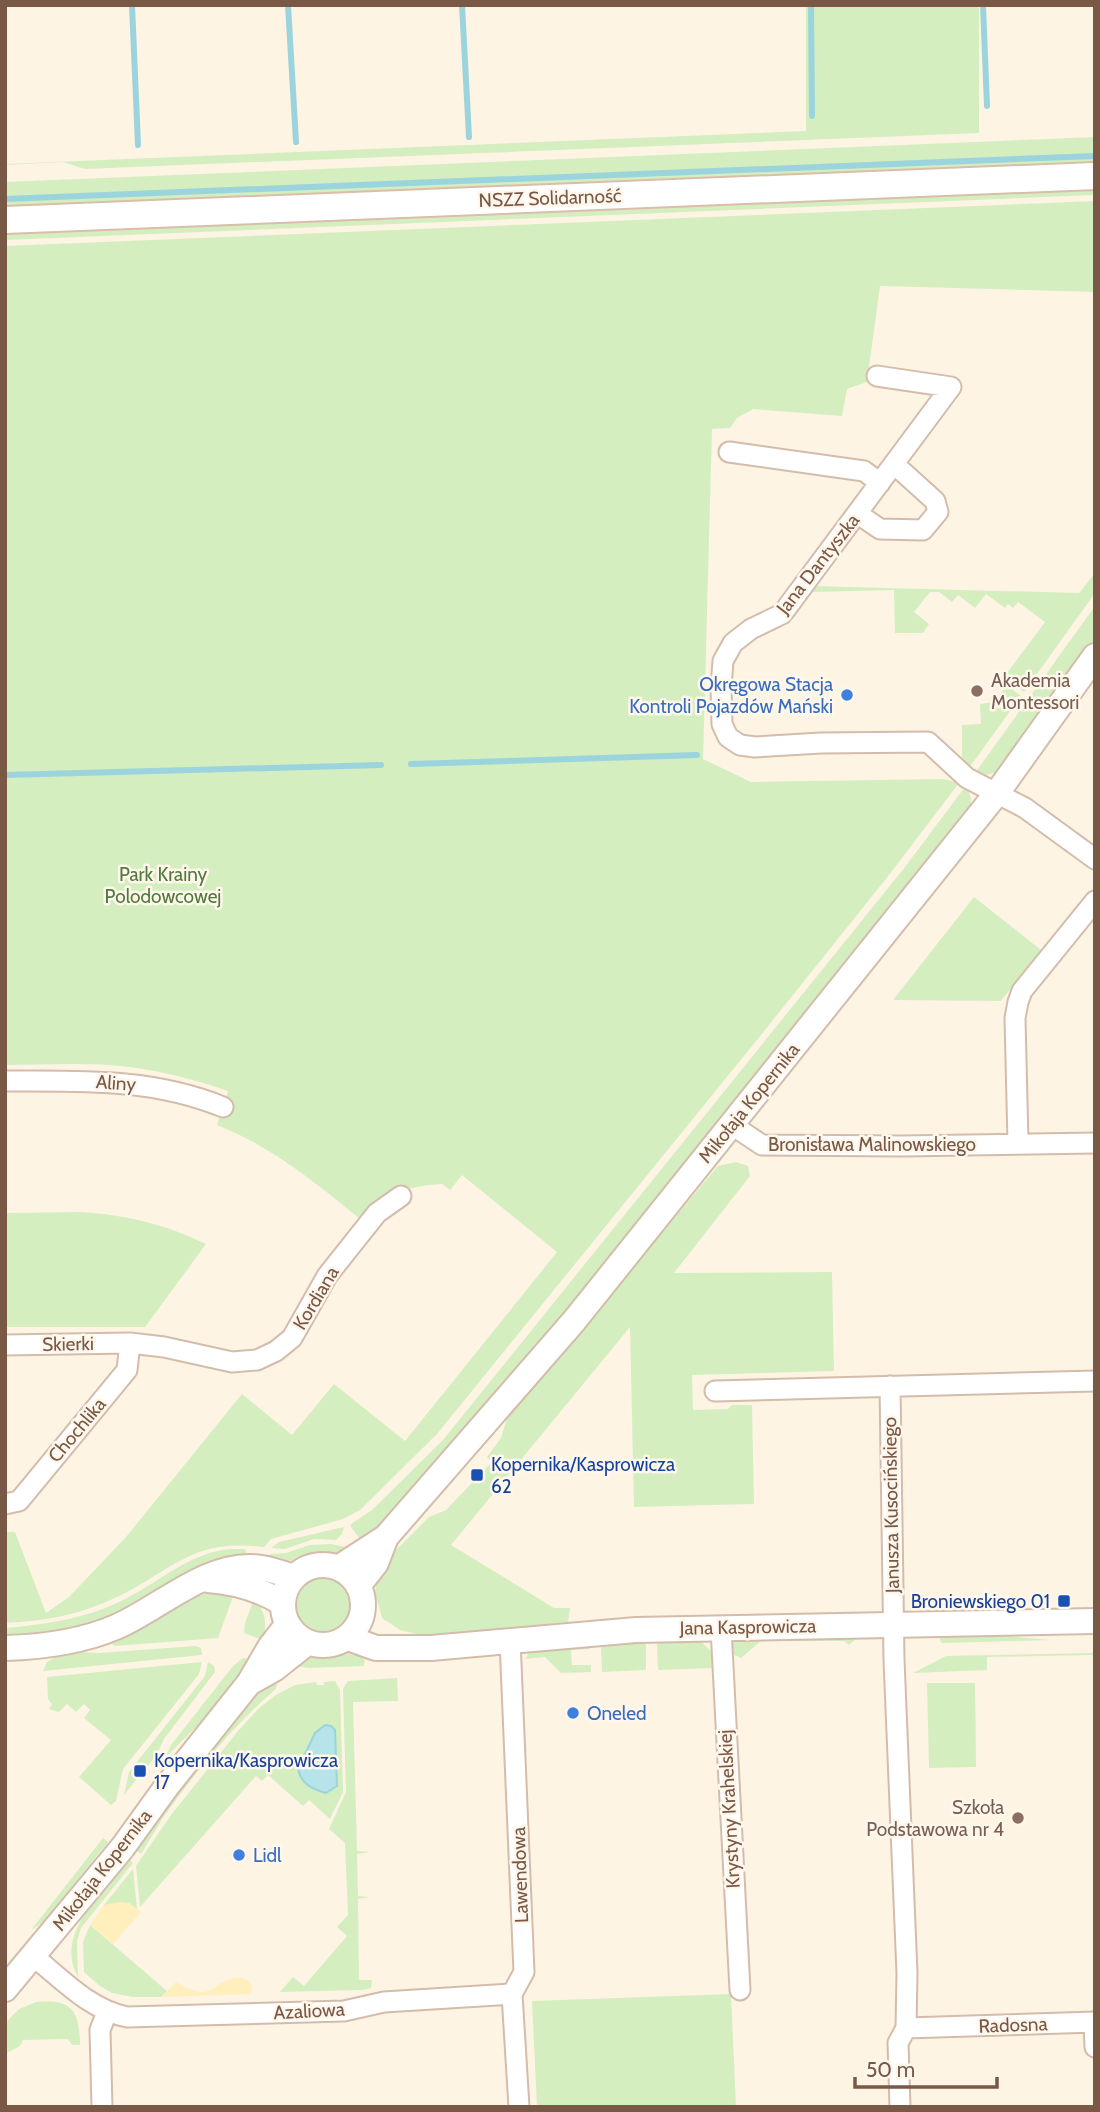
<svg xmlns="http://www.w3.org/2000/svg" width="1100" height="2112" font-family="Cabin,sans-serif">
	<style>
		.green { fill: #d4eec0 }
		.sand { fill: #ffefbd }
		.water { fill: #b6e4ea; stroke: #9bd4dd; stroke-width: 2 }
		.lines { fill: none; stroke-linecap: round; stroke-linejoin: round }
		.stream { stroke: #9bd4dd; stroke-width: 6 }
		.minor-casing { stroke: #d4bcab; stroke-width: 23 }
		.tertiary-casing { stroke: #d4bcab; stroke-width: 28 }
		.secondary-casing { stroke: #dabeaa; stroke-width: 30 }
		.minor { stroke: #fff; stroke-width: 19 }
		.tertiary { stroke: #fff; stroke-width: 24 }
		.secondary { stroke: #fff; stroke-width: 26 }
		.education-dot { fill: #8d6e63; stroke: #fff7ec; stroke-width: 2.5 }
		.shop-dot { fill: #3f7fe0; stroke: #fff7ec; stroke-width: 2.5 }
		.transit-dot { fill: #1a4fb4; stroke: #fff7ec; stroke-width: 2.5 }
		.labels { text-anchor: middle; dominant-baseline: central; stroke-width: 5; stroke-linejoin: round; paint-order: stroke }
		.street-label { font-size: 19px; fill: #7a5846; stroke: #fff7ec }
		.education-label { font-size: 19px; fill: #785e54; stroke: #fff7ec; text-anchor: start }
		.shop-label { font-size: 19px; fill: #366cbe; stroke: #fff7ec; text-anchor: start }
		.park-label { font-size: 19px; fill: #4f7a3b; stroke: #fff7ec }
		.transit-label { font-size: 19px; fill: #164399; stroke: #fff7ec; text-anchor: start }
	</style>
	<rect width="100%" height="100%" fill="#fef4e4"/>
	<path class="green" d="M806,5H979V133L85,169L63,162L5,165V164L806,131Z
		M1095,137V164L5,209V182Z
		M1095,187V195L5,240V232Z
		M1095,201V292L880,286L867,382L847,389L842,416L753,409L737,418L730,428L712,429L703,759L751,782L944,779L959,783L889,875L765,1030L437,1434L360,1510L343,1519L271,1539L264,1547C190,1538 176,1569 115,1598C80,1615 44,1621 5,1623V1532H15L46,1613L69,1597L126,1537L242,1394L292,1435L334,1384L405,1441L557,1252L462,1175L450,1190L442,1184C397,1187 397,1193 364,1222C317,1184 273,1147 217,1125L228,1091C196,1080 163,1071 129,1067C88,1062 46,1065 5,1065V246Z
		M1095,573V593L1024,692L1004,677L1045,622L1018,602L1013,608L1008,604L1005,608L986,594L975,608L958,595L952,602L939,592H930L914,612L929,624L923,633H895L894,590L813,592L793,619L786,615L812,586L1079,593Z
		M1095,606V641L1003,768C993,774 986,777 975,773Z
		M1007,685L1021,696L969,768L962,764V725L981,724L980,704L994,702Z
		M965,787C973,796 972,804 968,814L580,1296L408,1498L362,1542L351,1527V1524L372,1510L443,1440L905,867Z
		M974,897L1041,950L1001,1001L893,1000Z
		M736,1162L748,1166L750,1176L674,1273L832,1272L834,1371L692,1375L693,1410L728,1409L732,1405H752L754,1504L634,1507L630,1327L451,1545L554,1608H570L568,1622L423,1636L400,1630L382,1618L375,1593L377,1578L391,1555L429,1517L446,1510L492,1462L487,1457L501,1438L507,1418L718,1166Z
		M81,1212C126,1215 165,1224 206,1244L145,1327H5V1213Z
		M344,1527L342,1534L336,1540L314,1539L285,1549L271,1548L279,1542Z
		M331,1544L350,1548L338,1552L309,1555L286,1562L266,1557L271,1554L286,1553L310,1545Z
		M230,1549H245L247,1555C229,1558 211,1560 195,1568C167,1580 143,1601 115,1614C80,1630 44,1634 5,1637V1628C49,1624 90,1618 129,1597C163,1579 190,1553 230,1549Z
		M296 1605a27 27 0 1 1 54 0a27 27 0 1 1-54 0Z
		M216,1590L235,1591L218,1638L115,1646L109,1642L146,1625L189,1599Z
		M254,1599C266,1611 267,1624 263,1640L244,1633L245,1623Z
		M983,1634L1051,1640L942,1643L940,1640V1637Z
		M816,1637L856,1639L849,1645L844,1641H761L741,1658L734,1655L730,1647L736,1640Z
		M698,1639L711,1651L713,1668L658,1670L657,1645L660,1641Z
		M641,1641L646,1645V1670L602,1672L601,1648L606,1642Z
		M586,1644L590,1649L571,1650L572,1665H591V1672L561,1673L545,1657L525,1659L531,1650Z
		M196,1646L201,1648L202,1655L43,1671L47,1662L54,1658L73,1652L99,1653Z
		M1095,1653V1655L987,1657V1670L913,1673L946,1656Z
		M349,1654L365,1656L364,1666L309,1668L293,1666L300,1659Z
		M243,1658L254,1659L214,1709L165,1758L171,1745L233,1666Z
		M202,1662L199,1674L123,1769L116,1801L111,1805L79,1777L111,1740L84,1718L90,1710L84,1704L76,1712L67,1704L59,1712L49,1709L52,1704L48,1699L47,1677Z
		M208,1662L214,1666L215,1672L164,1739L157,1754L147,1767L143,1763L132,1776L136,1780L124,1795L129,1772L205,1676Z
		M272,1677L277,1684L276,1689C235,1724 199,1768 167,1812C158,1825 150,1840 141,1854L137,1851L169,1800L253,1697Z
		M397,1678L398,1701L353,1702L357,1851L370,1852L357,1854L358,1896L370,1897L358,1899L359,1980H372L371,1988L362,1990L280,1992L293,1977L304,1986L347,1936L337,1927L348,1915L345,1843L329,1829L346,1792L343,1689L348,1681Z
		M335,1681L340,1690L343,1792L330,1819L309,1800L303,1806L268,1775L262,1781L256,1776L140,1907L136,1866L171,1815L238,1731L259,1708L276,1695L295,1685L316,1682L317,1685H324V1682Z
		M927,1683H975L976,1767L929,1768Z
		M103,1838L108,1842L42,1923L31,1930Z
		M130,1860L133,1863L81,1928L77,1941L78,1977C53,1934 104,1891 130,1860Z
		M133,1869L137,1909L129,1903L104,1905Z
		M90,1925L167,1991L161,1997H132L112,1993L100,1986L84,1972L83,1942Z
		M731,1994L736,2107H537L532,2001Z
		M36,2002C73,1999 79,2010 80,2045H72L68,2039L23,2040L20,2046L5,2054V2023L19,2009Z"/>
	<path class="sand" d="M119,1902L129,1903L141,1912L113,1944L90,1925L104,1905Z
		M234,1978C245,1977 254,1981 251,1994L161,1997L176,1982C211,2002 204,1988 234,1978Z"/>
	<path class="water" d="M325,1725L331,1726L335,1730L337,1786L326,1793C312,1789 301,1784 298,1769L315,1733Z"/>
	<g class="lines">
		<path class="stream" d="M132,5L138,145
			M288,5L296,142
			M462,5L469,137
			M811,5L812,116
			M983,5L987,106
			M5,199L1095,156
			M411,764L697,755
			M5,775L381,765"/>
		<defs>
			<path id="minor" d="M877,376L951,387L782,614L751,629L733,643L723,661L721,687L722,724L728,737L740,745L755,747L821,743L928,742L967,778L1025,808L1095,859
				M729,452L864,471L880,483
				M858,514L880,529L923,530L938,512L935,501L894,464
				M5,1081C80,1081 153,1078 223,1107
				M732,1125L762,1145L903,1146L1095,1143
				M1018,1143L1015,1018L1018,1002L1022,991L1095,901
				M5,1345L130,1343L164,1347L232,1362L257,1360L276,1351L292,1338L327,1276L377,1213L401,1196
				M890,1386L894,1660L907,1973L906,2028L898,2043L900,2107
				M715,1391L1095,1381
				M5,1504L19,1501L127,1370L130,1343
				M721,1628L740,1990
				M510,1640L524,1972L512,1994L519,2107
				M33,1956C62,1979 90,2010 127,2017L344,2011L384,2002L512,1994
				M1094,2022L1095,2047
				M906,2028L1095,2022
				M102,2107L100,2030L107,2012"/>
			<path id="tertiary" d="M283 1605a40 40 0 1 1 80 0a40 40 0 1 1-80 0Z
				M338,1568L386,1537L574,1321L997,793L1095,656
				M208,1580C234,1582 260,1589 282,1603
				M358,1586L376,1563L386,1537
				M348,1638L376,1648H431L636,1630L1095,1621
				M5,1648C43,1647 81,1642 116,1627C158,1609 204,1565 252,1567C266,1567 280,1573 294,1577
				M249,1683L274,1669L307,1643
				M5,1989L123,1847L167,1786L249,1683L270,1647L287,1625"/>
			<path id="secondary" d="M5,220L1095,176"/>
		</defs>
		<use href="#minor" class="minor-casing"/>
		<use href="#tertiary" class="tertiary-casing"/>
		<use href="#secondary" class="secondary-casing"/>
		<use href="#minor" class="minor"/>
		<use href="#tertiary" class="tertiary"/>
		<use href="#secondary" class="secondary"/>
	</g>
	<g class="education-dot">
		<circle cx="977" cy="691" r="7"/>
		<circle cx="1018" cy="1818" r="7"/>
	</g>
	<g class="shop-dot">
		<circle cx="847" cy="695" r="7"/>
		<circle cx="573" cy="1713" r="7"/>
		<circle cx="239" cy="1855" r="7"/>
	</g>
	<g class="transit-dot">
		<rect x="470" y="1468" width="14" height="14" rx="3.5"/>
		<rect x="1057" y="1594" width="14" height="14" rx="3.5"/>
		<rect x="133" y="1764" width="14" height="14" rx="3.5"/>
	</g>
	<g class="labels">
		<g class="street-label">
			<text transform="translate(550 198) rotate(-2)">NSZZ Solidarność</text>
			<text transform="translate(818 564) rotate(-52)">Jana Dantyszka</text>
			<text transform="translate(116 1083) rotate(4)">Aliny</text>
			<text transform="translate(749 1103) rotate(-51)">Mikołaja Kopernika</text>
			<text x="872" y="1144">Bronisława Malinowskiego</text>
			<text transform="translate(316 1298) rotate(-59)">Kordiana</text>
			<text transform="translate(68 1344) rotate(-1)">Skierki</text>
			<text transform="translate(77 1430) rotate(-50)">Chochlika</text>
			<text transform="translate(891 1505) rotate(-91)">Janusza Kusocińskiego</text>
			<text transform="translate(748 1627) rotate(-1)">Jana Kasprowicza</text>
			<text transform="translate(729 1809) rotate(-93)">Krystyny Krahelskiej</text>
			<text transform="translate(102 1870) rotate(-52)">Mikołaja Kopernika</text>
			<text transform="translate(520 1875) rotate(-92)">Lawendowa</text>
			<text transform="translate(309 2011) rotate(-3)">Azaliowa</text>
			<text transform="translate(1013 2025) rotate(-2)">Radosna</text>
		</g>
		<g class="education-label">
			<text x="991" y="680">Akademia<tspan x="991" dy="22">Montessori</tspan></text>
			<text x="1004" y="1807" text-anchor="end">Szkoła<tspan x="1004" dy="22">Podstawowa nr 4</tspan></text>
		</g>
		<g class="shop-label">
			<text x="833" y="684" text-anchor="end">Okręgowa Stacja<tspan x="833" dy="22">Kontroli Pojazdów Mański</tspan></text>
			<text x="587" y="1713">Oneled</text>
			<text x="253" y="1855">Lidl</text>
		</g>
		<g class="park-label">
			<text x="163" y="874">Park Krainy<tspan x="163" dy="22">Polodowcowej</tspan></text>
		</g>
		<g class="transit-label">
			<text x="491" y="1464">Kopernika/Kasprowicza<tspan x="491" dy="22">62</tspan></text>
			<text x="1050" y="1601" text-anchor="end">Broniewskiego 01</text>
			<text x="154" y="1760">Kopernika/Kasprowicza<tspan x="154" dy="22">17</tspan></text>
		</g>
	</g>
	<rect width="1100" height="2112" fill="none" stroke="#7a5846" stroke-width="14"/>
	<path d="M855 2077v10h142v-10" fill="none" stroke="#7a5846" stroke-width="3.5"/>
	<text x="866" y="2077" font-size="21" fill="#7a5846" stroke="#fff7ec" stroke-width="5" paint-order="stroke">50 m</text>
</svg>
